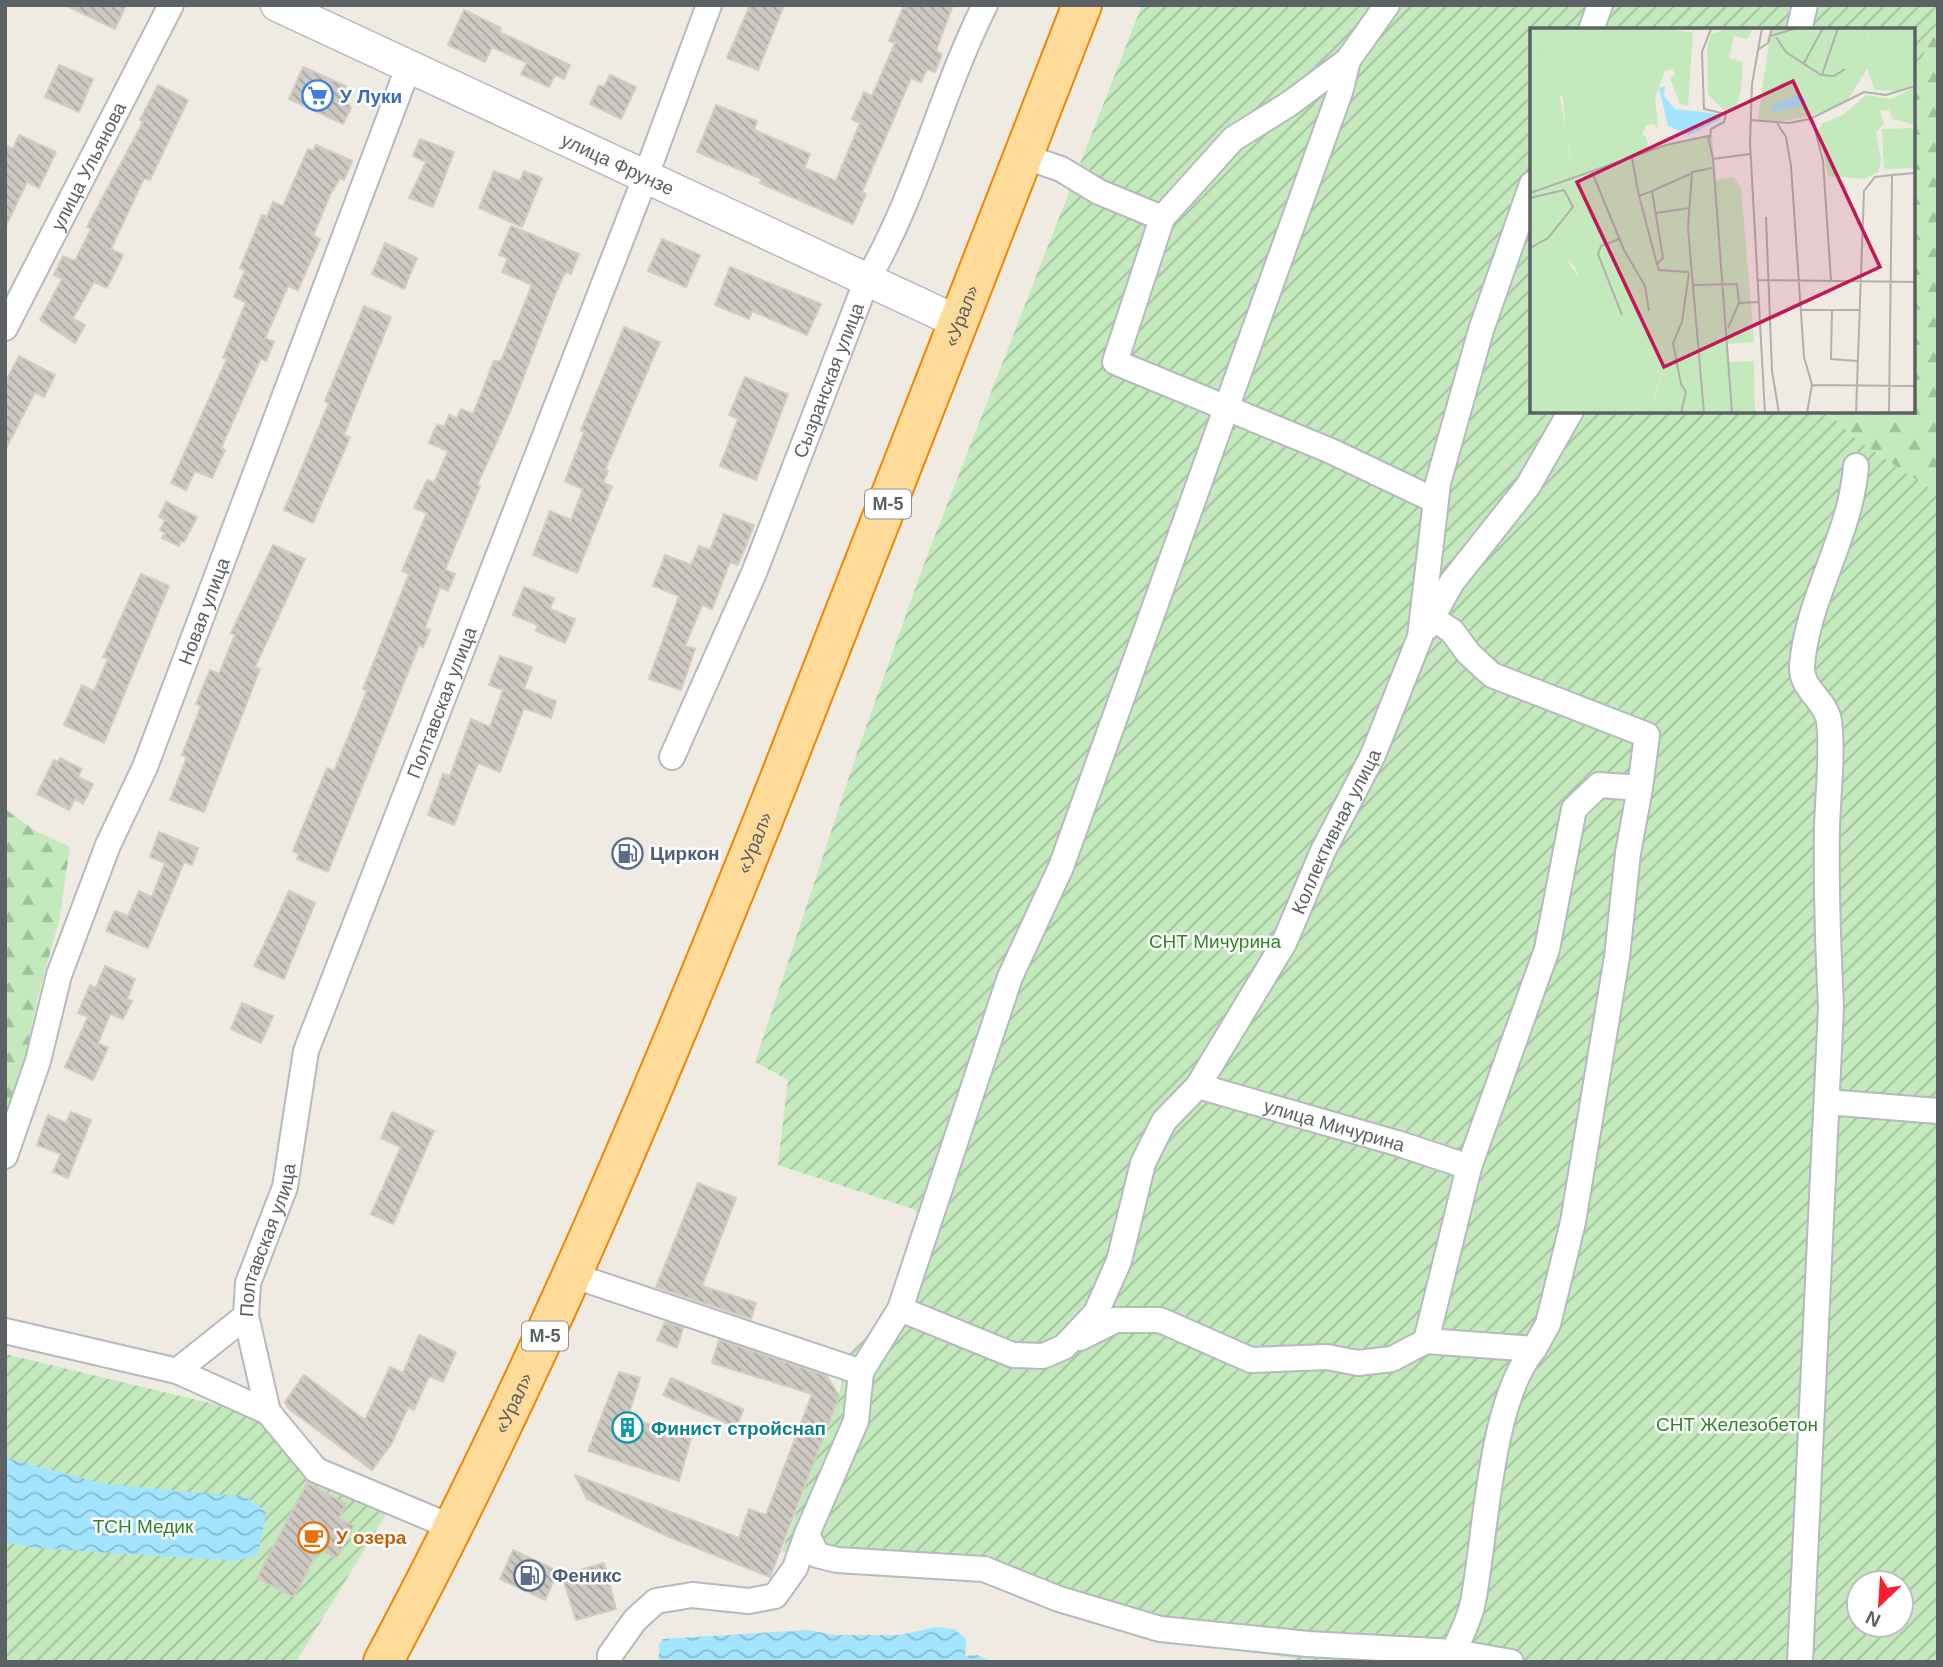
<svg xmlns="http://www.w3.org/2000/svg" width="1943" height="1667" font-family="Helvetica,sans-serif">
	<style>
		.forest { fill: url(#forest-firs) }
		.garden { fill: url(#garden-furrows); fill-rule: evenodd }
		.water { fill: url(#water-waves) }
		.building { fill: url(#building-back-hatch); stroke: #d4ccc1; stroke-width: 2 }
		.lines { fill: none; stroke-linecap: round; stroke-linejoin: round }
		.minor-casing { stroke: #b6babe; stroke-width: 28 }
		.tertiary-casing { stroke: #b6babe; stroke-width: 35 }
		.trunk-casing { stroke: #f28500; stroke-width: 42 }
		.minor { stroke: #fff; stroke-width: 24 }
		.tertiary { stroke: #fff; stroke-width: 32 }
		.trunk { stroke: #ffdb99; stroke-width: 38 }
		.labels { text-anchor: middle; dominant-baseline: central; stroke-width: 5; stroke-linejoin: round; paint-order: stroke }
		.shield { fill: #fff; stroke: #8c9093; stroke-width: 2 }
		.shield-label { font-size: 18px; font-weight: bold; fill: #5b6165 }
		.shop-label { font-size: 19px; font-weight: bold; fill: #366cbe; stroke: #fff; text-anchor: start }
		.street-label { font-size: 19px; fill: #5b6165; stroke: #fff }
		.service-label { font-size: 19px; font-weight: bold; fill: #4e5e75; stroke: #fff; text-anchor: start }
		.park-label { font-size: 19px; fill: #34832c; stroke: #fff }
		.culture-label { font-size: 19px; font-weight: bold; fill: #0d838f; stroke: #fff; text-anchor: start }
		.food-label { font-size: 19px; font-weight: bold; fill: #c56008; stroke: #fff; text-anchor: start }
		.inset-road { fill: none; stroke: #b0b0ad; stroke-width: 2 }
		.view { fill: #c2185b; fill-opacity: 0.15; stroke: #c2185b; stroke-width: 3.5 }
		.inset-edge { fill: none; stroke: #5b6165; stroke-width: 3.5 }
	</style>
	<defs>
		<pattern id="forest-firs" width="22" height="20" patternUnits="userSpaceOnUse" patternTransform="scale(1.75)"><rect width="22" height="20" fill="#c3e9bd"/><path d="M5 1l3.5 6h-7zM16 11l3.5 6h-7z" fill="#a1c09d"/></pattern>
		<pattern id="garden-furrows" width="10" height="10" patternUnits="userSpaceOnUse" patternTransform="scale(1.75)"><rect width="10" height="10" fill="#c3e9bd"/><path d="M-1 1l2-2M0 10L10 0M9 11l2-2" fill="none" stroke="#a1c09d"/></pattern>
		<pattern id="water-waves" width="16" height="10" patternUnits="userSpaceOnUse" patternTransform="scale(1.75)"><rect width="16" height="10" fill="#a3e4ff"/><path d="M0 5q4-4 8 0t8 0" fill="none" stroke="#88bcd2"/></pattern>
		<pattern id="building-back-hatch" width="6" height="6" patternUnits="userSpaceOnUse" patternTransform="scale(1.75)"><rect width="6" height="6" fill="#ccc8c2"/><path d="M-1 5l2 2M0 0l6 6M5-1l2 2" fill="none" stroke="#a9a6a1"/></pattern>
	</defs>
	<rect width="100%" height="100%" fill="#efebe3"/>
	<path class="forest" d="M1938,24V494L1857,440L1827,411H1913V77Z
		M5,809L34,830L70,847L59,921L38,997L14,1109L5,1133Z"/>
	<path class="garden" d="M1142,5H1938V24L1913,77V30H1532V411H1827L1857,440L1938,494V1662H1295V1658L1157,1640L975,1579L812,1565L782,1551L839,1396L846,1356C895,1316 902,1272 921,1215L913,1209L778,1165L788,1080L755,1062L860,744L924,564ZM1859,1583H1901V1625H1859Z
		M5,1354L247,1412L388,1511L296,1662H5Z"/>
	<path class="water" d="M5,1458L105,1484L246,1497L266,1512L258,1555L236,1561L36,1548L5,1542Z
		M937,1627L954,1629L966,1639L965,1656L977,1655L994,1662H659V1644L663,1639L808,1630L836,1635H899Z"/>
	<path class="building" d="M65,5H126L115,29Z
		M750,5H784L758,70L727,58Z
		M904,5H953L936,51L942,54L935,72L927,69L921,82L911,78L862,192L866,194L853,224L760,183L762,179L697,152L716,105L757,121L754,130L810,154L804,168L836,181L860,123L852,119L864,92L872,96L895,43L889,41Z
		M464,10L501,28L499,32L570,65L564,79L555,75L549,87L521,74L527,63L492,47L485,62L448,45Z
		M59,65L93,79L79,112L45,97Z
		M303,67L346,86L342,94L351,108L343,124L289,99Z
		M610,75L636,87L621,119L590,104L599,85L604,87Z
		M158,85L188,100L150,180L144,178L111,249L123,255L107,288L94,282L73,318L85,325L75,343L40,320L62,279L54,275L63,256L75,261L91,229L87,227L143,122L140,120Z
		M19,135L56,152L39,188L27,182L5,228V145L13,149Z
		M420,139L454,152L433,207L409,198L426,162L413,156Z
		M316,145L352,161L344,180L340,178L330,195L313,236L320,239L298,290L288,286L265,338L274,342L266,361L261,358L221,448L225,450L212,478L195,471L186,490L171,483L227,359L223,358L246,302L234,297L245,270L240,268L262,215L267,217L273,202L283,206L308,149L313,151Z
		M494,171L520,181L524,171L542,178L522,227L479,208Z
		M511,226L579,254L571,274L565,272L555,295L510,412L477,485L480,486L445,570L455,574L448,591L440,587L425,628L430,630L423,647L419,645L328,872L297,859L299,854L293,851L327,768L334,771L367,691L363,689L409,574L402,571L427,513L414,508L427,480L434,483L448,451L429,443L437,424L444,427L449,415L457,418L461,409L473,414L494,361H501L532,285L502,272L508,258L499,255Z
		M662,239L700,255L686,287L648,271Z
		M385,243L417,258L404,289L372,274Z
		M730,267L821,304L807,335L752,311L749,319L715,305Z
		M364,306L391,317L344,435L350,437L313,523L284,510L329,403L325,401Z
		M624,327L660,342L605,470L608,471L603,483L612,486L577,573L533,555L550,511L571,520L583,489L565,481L584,432L581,430Z
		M19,356L55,375L44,397L35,392L5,450V383Z
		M745,377L788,394L756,480L720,466L738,419L729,415Z
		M166,502L197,517L184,542L181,541L179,546L162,538L165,533L160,530L165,520L159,517Z
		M724,514L754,525L738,565L730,562L712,609L702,605L685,646L695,649L681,690L649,679L679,596L653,586L665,555L691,565L699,546L710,550Z
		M273,545L305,559L255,667L260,669L204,812L170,800L187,757L182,755L201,706L196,704L210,670L219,674L235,635L231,633Z
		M141,574L169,586L104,743L64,725L82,685L94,691L108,659L103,657Z
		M524,587L554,598L550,609L575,619L565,643L536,631L538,625L513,615Z
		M500,656L532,667L524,689L556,701L551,718L524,708L500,772L478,763L454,825L428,815L443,774L450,776L471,719L490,727L503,690L489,685Z
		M60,758L82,769L78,777L93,784L83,804L75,799L69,810L37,794L54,760L58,762Z
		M159,832L198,848L192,865L184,862L148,948L106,931L115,911L128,916L139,891L152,897L165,863L150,857Z
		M289,891L315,903L284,979L254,966Z
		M105,966L135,979L127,999L132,1001L123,1019L110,1014L98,1043L108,1048L93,1080L65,1067L88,1017L78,1013L90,985L96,988Z
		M242,1003L273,1016L261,1043L231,1029Z
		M71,1112L91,1120L68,1178L53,1172L61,1154L37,1145L48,1115L66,1123Z
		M392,1112L434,1131L393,1224L371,1214L401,1147L381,1138Z
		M698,1183L736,1198L702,1286L756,1303L751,1319L656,1287Z
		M665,1322L683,1328L677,1348L657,1340Z
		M419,1335L456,1352L443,1382L429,1376L414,1410L408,1407L392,1443L372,1470L289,1409L285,1402L304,1375L365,1420L390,1367L403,1373Z
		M719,1340L827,1376L839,1396L770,1577L669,1537L587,1499L575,1475L739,1538L749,1509L766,1515L812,1394L712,1363Z
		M619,1372L640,1378L628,1417L691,1439L679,1481L588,1451Z
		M671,1378L743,1409L737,1428L663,1395Z
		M307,1483L346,1504L339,1518L354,1526L337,1558L319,1549L294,1597L257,1578Z
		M513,1550L558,1571L545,1600L500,1579Z
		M604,1563L616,1609L576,1620L562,1575Z"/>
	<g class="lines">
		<defs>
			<g id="minor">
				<path d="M1591,30L1600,5"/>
				<path d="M1799,30L1805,5"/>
				<path d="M1023,156L1061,169L1099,192L1162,218L1115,362L1331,451L1434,500"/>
				<path d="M1162,218L1233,139L1289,104L1348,60"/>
				<path id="s1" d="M5,328L171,5"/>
				<path d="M1432,618L1452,631L1469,654L1492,675L1647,735L1640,788L1599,785L1574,809L1547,949L1469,1167L1426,1341L1534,1349C1490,1401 1486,1534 1473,1602C1470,1619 1460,1636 1454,1652"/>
				<path d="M1426,628L1452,582L1528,486L1571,411"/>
				<path id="s2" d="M672,757L754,573L866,282C917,196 940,95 985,5"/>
				<path id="s3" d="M1198,1086L1400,1144L1469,1167"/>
				<path d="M1827,1102L1938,1111"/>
				<path id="s4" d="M5,1156L38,1061L59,975L108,845L145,767L408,68"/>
				<path d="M572,1275L861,1372L856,1421L807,1534L817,1555L837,1560L984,1569L1059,1599L1160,1629L1308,1644L1454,1652L1511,1662"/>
				<path id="s5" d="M900,1309L1013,1355L1043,1356L1064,1347L1096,1313L1119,1261L1143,1163L1164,1121L1198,1086L1284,943L1323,851L1373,755L1420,637L1438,483L1481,330L1532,184"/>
				<path d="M5,1331L177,1371L268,1412L316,1470L454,1528"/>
				<path d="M1080,1338L1116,1320H1160L1251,1360L1327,1357L1358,1363L1392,1359L1426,1341"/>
				<path d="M1534,1349L1548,1324L1573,1222L1617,957L1628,853L1640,788"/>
				<path d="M177,1371L246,1316"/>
				<path d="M861,1372L900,1309L1010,977L1061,867L1340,92L1348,60L1387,5"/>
				<path id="s6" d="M268,1412L246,1316L248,1283L285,1187L306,1051L645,178L709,5"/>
				<path d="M610,1662V1655L635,1620L656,1601L692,1595L749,1601L775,1596L795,1568L807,1534"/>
				<path d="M1800,1662L1831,1007C1828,947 1826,887 1827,827C1828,792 1833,755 1829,721C1826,700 1800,689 1802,665C1808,596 1851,535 1856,466"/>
			</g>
			<g id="tertiary">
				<path id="s7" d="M277,5L958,322"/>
			</g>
			<g id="trunk">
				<path id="s8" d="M383,1662C534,1380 657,1085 776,788C879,528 980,266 1082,5"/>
			</g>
		</defs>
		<use href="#minor" class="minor-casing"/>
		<use href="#tertiary" class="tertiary-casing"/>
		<use href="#trunk" class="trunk-casing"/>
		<use href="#minor" class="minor"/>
		<use href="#tertiary" class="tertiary"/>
		<use href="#trunk" class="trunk"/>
	</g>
	<defs>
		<symbol id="supermarket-ring" viewBox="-11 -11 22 22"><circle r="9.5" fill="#fff" stroke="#3f7fe0" stroke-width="1.5"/><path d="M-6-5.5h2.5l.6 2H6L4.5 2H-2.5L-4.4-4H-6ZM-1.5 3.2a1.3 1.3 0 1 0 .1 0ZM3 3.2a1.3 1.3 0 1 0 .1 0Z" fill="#3f7fe0"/></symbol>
		<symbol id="fuel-ring" viewBox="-11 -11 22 22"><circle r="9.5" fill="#fff" stroke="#5c6f8a" stroke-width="1.5"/><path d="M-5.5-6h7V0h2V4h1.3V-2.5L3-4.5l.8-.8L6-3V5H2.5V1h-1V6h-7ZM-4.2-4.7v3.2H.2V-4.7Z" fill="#5c6f8a"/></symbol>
		<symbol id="building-ring" viewBox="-11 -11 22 22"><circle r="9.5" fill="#fff" stroke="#0f9aa8" stroke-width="1.5"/><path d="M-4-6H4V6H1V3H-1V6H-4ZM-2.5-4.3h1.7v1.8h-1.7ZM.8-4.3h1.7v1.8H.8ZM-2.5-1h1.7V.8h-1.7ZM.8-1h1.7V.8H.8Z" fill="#0f9aa8"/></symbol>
		<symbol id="cafe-ring" viewBox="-11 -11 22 22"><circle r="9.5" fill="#fff" stroke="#e8710a" stroke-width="1.5"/><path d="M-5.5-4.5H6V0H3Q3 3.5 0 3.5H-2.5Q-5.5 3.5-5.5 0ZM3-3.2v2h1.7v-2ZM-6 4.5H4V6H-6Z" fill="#e8710a"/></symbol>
	</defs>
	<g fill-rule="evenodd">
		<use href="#supermarket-ring" x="300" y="78" width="35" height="35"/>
		<use href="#fuel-ring" x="610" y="836" width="35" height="35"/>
		<use href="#building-ring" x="610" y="1410" width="35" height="35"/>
		<use href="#cafe-ring" x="296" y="1520" width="35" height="35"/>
		<use href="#fuel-ring" x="512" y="1558" width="35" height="35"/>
	</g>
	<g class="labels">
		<g class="shield">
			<rect x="865" y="489.5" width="46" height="29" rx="5"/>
			<rect x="522" y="1321.5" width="46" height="29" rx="5"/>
		</g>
		<g class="shield-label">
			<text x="888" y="504">М-5</text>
			<text x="545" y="1336">М-5</text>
		</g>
		<g class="shop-label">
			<text x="340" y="96">У Луки</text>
		</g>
		<g class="street-label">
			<text stroke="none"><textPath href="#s7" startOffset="376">улица Фрунзе</textPath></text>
			<text stroke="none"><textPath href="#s1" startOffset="182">улица Ульянова</textPath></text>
			<text stroke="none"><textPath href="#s8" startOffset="1466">«Урал»</textPath></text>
			<text stroke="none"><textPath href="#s2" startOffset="408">Сызранская улица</textPath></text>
			<text stroke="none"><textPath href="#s4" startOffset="581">Новая улица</textPath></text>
			<text stroke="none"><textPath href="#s6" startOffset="746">Полтавская улица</textPath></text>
			<text stroke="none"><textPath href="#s5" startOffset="765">Коллективная улица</textPath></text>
			<text stroke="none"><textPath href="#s8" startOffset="900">«Урал»</textPath></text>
			<text stroke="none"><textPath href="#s3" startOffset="142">улица Мичурина</textPath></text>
			<text stroke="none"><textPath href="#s6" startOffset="178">Полтавская улица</textPath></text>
			<text stroke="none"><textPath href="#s8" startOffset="290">«Урал»</textPath></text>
		</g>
		<g class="service-label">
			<text x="650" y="853">Циркон</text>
			<text x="552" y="1575">Феникс</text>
		</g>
		<g class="park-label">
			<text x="1215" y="941">СНТ Мичурина</text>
			<text x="1737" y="1424">СНТ Железобетон</text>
			<text x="143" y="1526">ТСН Медик</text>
		</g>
		<g class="culture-label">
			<text x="651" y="1428">Финист стройснап</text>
		</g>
		<g class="food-label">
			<text x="336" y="1537">У озера</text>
		</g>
	</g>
	<g transform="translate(1530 28)">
		<rect width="385" height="385" fill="#efebe3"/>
		<path d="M384,100L385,140L354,141L352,101Z" fill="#c3e9bd"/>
		<path d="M51,0H135L163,5L158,78L150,76L140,51L145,46L142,41L135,43L125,69L128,101L123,96L116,97L111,110L90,114L98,92L97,78L120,66L98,13L91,20L56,10ZM199,0L222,2L217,11L204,8L199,30L213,34L211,64L206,79L194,82L178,67L177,20L181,6ZM329,0H366L354,26L347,30H330L339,4ZM0,20H11L23,28L42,140L31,160L40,178L32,190L18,198L8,188L0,160ZM385,59L383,96L362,91L359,82L350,83L354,95L346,105L351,132L348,144L335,151L298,148L289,100L293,95L313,87L336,67L361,71ZM19,210L25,217L23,236L35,230L48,248L43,251L57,291L60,327L93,289L107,284L132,290L133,339L120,382L107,378L102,385H0V220Z" fill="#c3e9bd"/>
		<path d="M0,0H52L56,10L91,20L98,13L116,11L123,17L126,55L120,66L97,78L98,92L90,113L115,107L120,121L182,107L186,152L203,149L211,160L224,314L198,316L199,334L224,333L225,385H102L107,378L120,381L127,362L133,339L132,290L107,284L93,289L60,327L42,314L57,291L42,251L48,247L45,239L35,230L22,236L18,229L25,217L19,210L0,220V160L8,188L18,198L32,190L40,178L31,160L42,139L38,113L28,112L25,102L35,95L33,69L25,62L23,28L0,20ZM241,0H329L339,3L330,29L347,30L354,26L366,0H385V56L366,63L345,62L337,41L317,73L281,88L249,94L228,91Z" fill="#c3e9bd"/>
		<path d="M135,58L134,68L145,81L189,86L191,91L159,107L138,98L129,60ZM266,68H276V76L242,84L243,77Z" fill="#a3e4ff"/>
		<path class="inset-road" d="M154,0H183M232,0L222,56L220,115L235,385M240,8L267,0M246,9L256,24L291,47L304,48L315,41M229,21L238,15L242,0M274,35L293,0M292,47L308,0M282,90L293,133L301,252M220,92L259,95L280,91L334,64L356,67L385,58M247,95L256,109L261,138L274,329L282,357L277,385M180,110L181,101L194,94L196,86L174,81L172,24L181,1M102,130L109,168L122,163L133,230L127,236L129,242L159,244M183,131L202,385M62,144L94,222L115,258L119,283M122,163L160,146M0,165L136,117L178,108L183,131L220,126M109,168L127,236M0,170L34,162L43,179L18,210L0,220M126,185L160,180M236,189L242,343L249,385M89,211L71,218L68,226L92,287M227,252L385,254M164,257L207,256L209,275L228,274M271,282H330M302,282L301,331L327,333M198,300L209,275M282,357L385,358M277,384L301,385M151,385L156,364L151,356L143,315L152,294L159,245M174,385L158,200L162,144L182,140M326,385L334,163L345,149L362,147M359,385L362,147L385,145"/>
		<path class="view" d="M263,53L350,239L134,339L47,154Z"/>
		<rect width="385" height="385" class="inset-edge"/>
	</g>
	<rect width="1943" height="1667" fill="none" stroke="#5b6165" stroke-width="14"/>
	<g transform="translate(1880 1604) rotate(205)"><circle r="33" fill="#ffffff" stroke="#bdc0c1" stroke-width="2"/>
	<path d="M0-5L12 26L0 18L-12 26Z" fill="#f8202d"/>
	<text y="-10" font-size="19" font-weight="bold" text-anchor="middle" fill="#5b6165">N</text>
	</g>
</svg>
